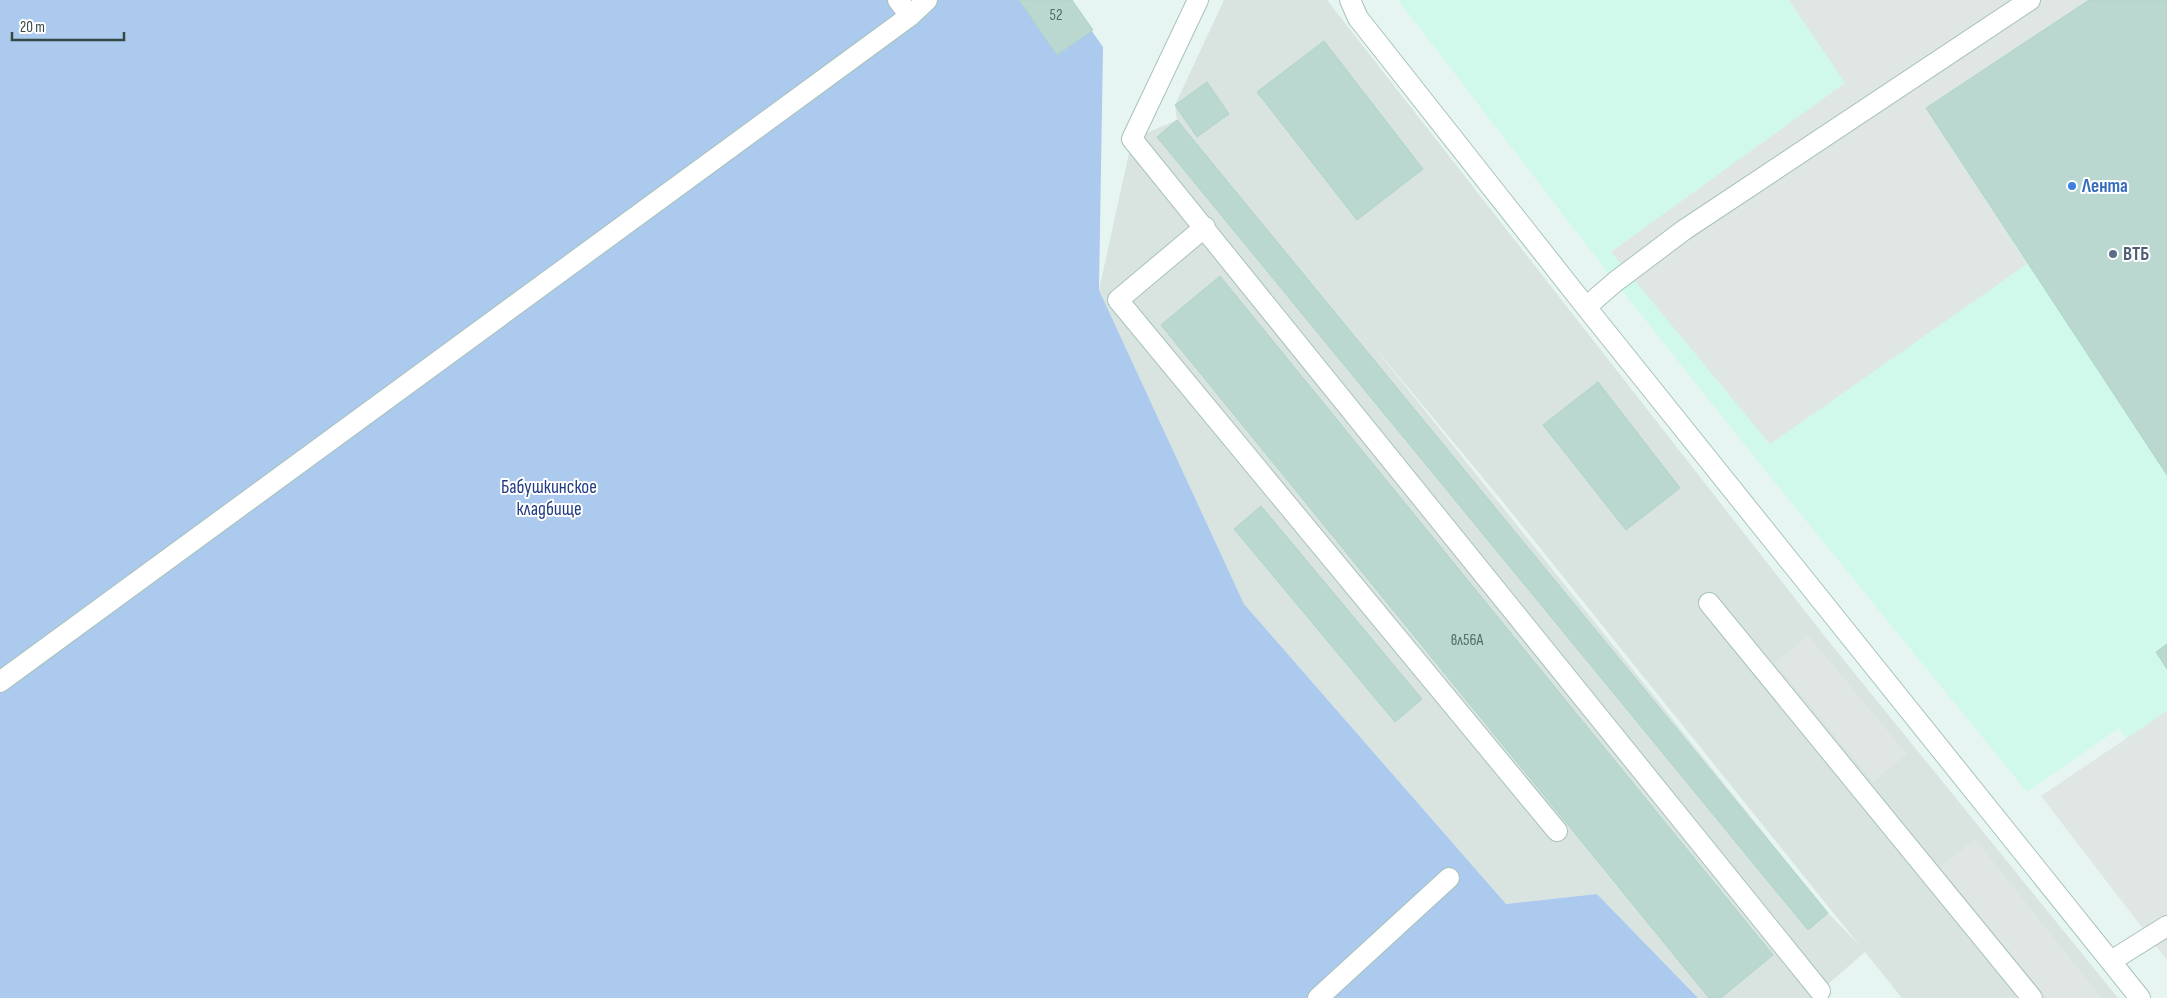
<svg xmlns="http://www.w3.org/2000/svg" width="2167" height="998" font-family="'Sofia Sans Condensed',sans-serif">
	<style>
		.commercial { fill: #d0f9ec }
		.industrial { fill: #d9e4e0; fill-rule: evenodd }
		.green { fill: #acc9ee }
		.parking { fill: #dfe6e4 }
		.building { fill: #bbd8d0; stroke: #aed4c9 }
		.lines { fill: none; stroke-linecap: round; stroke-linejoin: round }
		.lane-casing { stroke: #a8c2bc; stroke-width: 22 }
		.lane { stroke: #fff; stroke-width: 20 }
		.shop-dot { fill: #3f7fe0; stroke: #fff; stroke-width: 2 }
		.service-dot { fill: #5c6f8a; stroke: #fff; stroke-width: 2 }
		.labels { text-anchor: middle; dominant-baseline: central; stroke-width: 4; stroke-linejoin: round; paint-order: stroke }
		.number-label { font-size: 16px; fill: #566d66 }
		.shop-label { font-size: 19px; font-weight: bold; fill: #366cbe; stroke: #fff; text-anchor: start }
		.service-label { font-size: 19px; font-weight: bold; fill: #4e5e75; stroke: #fff; text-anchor: start }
		.park-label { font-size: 19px; fill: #223c82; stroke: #fff }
	</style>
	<rect width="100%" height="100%" fill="#e7f5f2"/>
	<path class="commercial" d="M1398,0H2167V798L2119,728L2027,792L1764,469L1615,282Z"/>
	<path class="industrial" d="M1224,0H1327L1826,638L2118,998H1902L1865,952L1812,998H1698L1597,894L1506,904L1244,604L1099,290L1132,139L1177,120L1175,105ZM1366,337L1503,502L1860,946L1828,913Z"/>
	<path class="green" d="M0,0H1070L1103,47L1099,290L1244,604L1506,904L1597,894L1698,998H0Z"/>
	<path class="parking" d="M1789,0H2089L1927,108L2027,264L1770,444L1611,252L1845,83Z
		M1808,635L1907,754L1873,782L1775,663Z
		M2167,711V960L2041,796Z
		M1975,839L2102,998H2047L1940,867Z"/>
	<path class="building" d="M1019,0H1072L1093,30L1057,55Z
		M2089,0H2167V475L1926,108Z
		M1324,41L1423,169L1357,220L1257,92Z
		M1207,82L1229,114L1197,137L1175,105Z
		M1177,120L1828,913L1808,930L1157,137Z
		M1220,276L1773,955L1721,998H1709L1161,325Z
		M1598,382L1680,488L1626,530L1543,425Z
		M1261,506L1422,699L1395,722L1234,529Z
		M2167,644V669L2156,652Z"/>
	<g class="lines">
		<defs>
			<path id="lane" d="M898,0L910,16
				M1198,0L1132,139L1820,991
				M1350,0L1358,18L1586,307L2140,998
				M1205,227L1118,300L1557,831
				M1586,307L1615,282L1684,230L2030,0
				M1709,603L2032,998
				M0,682L910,16L927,0
				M2111,961L2167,926
				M1318,998L1449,878"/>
		</defs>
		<use href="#lane" class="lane-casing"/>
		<use href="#lane" class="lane"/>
	</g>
	<circle class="shop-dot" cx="2072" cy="186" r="5"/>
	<circle class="service-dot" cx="2113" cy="254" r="5"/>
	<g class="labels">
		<g class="number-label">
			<text x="1056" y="15">52</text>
			<text x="1467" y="640">вл56А</text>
		</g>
		<g class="shop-label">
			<text x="2082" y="186">Лента</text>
		</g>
		<g class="service-label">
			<text x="2123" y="254">ВТБ</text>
		</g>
		<g class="park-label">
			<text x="549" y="487">Бабушкинское<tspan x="549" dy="22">кладбище</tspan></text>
		</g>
	</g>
	<path d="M12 32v8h112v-8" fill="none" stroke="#354943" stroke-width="2.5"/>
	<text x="20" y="32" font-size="15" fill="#354943" stroke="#ffffff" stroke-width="4" paint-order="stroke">20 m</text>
</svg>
